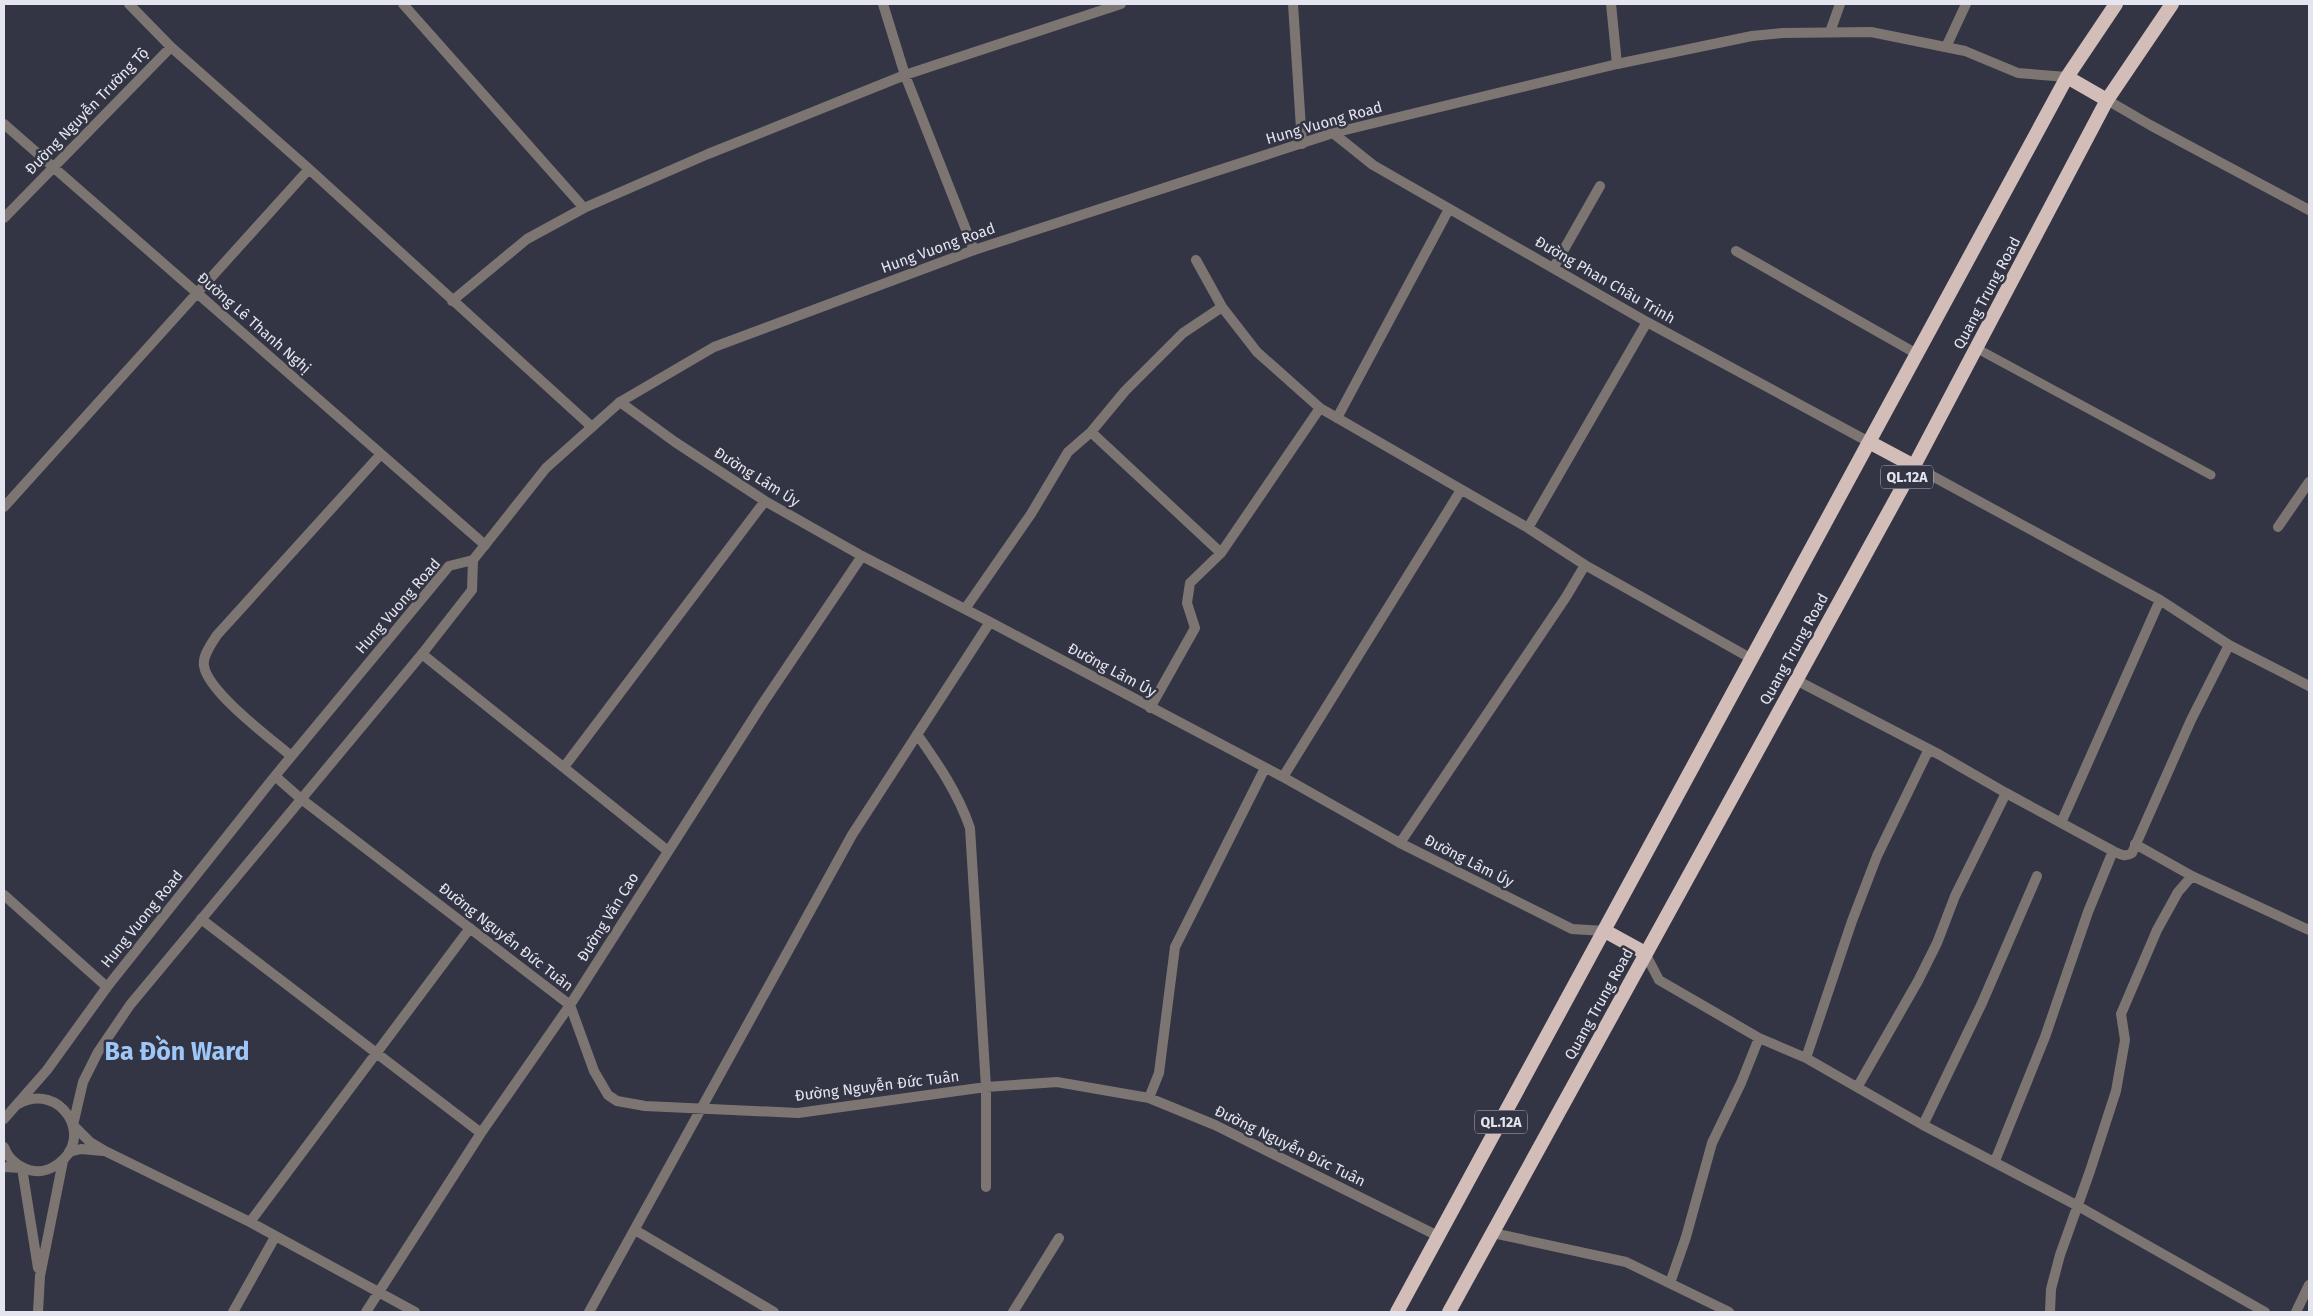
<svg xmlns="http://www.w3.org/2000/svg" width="2313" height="1316" font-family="'Fira Sans',sans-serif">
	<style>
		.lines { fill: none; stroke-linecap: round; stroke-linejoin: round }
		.service { stroke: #7d7572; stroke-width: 9 }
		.minor { stroke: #7d7572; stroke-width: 10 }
		.tertiary { stroke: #7d7572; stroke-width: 10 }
		.trunk { stroke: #d2bdb8; stroke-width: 14 }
		.labels { text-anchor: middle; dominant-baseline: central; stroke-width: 5; stroke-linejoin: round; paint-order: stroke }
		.shield { fill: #333544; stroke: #afb0bb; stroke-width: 1 }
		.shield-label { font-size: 14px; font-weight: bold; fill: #e4e5ee }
		.street-label { font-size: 15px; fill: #e4e5ee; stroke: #333544 }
		.town-label { font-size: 25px; font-weight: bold; fill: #9ec6f6; stroke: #333544 }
	</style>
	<rect width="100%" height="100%" fill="#333544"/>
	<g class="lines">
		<path class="service" d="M1976,348L2211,475"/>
		<path class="minor" d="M129,4L171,47L309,169L592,427
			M403,4L584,208
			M883,4L905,75L974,250
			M1293,4L1302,144
			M1611,4L1617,64
			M1830,32L1840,4
			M1946,47L1966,4
			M2107,100L2150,125L2309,210
			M4,124L485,545
			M1333,133L1373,165L1647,322L1869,442
			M4,218L171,47
			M1736,251L1917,354
			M1196,260L1222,307L1257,352L1320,408L1528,528L1585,565L1752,659
			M1554,267L1600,186
			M452,301L527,239L584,208L708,154L905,75L1121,4
			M620,402L675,442L765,501L862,556L990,622L1283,777L1400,843L1572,929L1605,931
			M1337,418L1449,209
			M1091,432L1221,553
			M1914,466L2160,600L2229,645L2309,686
			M4,507L309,169
			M2278,527L2309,482
			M1528,528L1647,322
			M965,609L1031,514L1068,452L1091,432L1125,391L1183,333L1222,307
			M422,654L668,851
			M1796,680L1940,755L2006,793L2113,851C2120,854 2125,858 2132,853L2191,720L2229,645
			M1150,708L1195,628L1187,603L1190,583L1221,553L1320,408
			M917,734C938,764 958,793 970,828L986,1087V1187
			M291,756C270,738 208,692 204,666C202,656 212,643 217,635L381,454
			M564,767L765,501
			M1283,777L1461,490
			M300,798L570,1005L594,1071L608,1095L617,1101L645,1106L798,1113L986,1087L1057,1082L1149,1098L1215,1125L1438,1236
			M2061,823L2160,600
			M1400,843L1566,597L1585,565
			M2135,844L2192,876L2309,930
			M4,895L107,987
			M201,919L481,1133
			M1645,953L1659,980L1759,1038L1806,1058L1923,1125L2078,1206L2265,1312
			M1806,1058L1852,921L1877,856L1929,749
			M1858,1086L1918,981L1937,943L1955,896L2006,793
			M1149,1098L1159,1073L1175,947L1265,768
			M73,1125L90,1142L105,1151L250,1222L415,1312
			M1923,1125L1982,1003L2037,876
			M69,1152L81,1149L103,1151
			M1995,1161L2045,1037L2088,912L2113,851
			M250,1222L470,928
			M635,1230L774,1312
			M1493,1233L1626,1262L1729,1312
			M1670,1283L1686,1237L1712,1143L1741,1083L1759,1038
			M233,1312L275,1237
			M366,1312L481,1133L570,1005L763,703L862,556
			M589,1312L852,835L990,622
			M1013,1312L1059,1238
			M2050,1312L2051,1289L2060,1255L2090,1171L2116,1091L2125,1040L2121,1014L2157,930L2178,892L2192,876
			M2296,1312L2309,1285"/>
		<path class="tertiary" d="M473,560L546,468L620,402L714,347L974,250L1333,133L1617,64L1752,36L1782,33L1871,32L1965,51L2018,73L2067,77
			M275,776L300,798
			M4,1119L47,1070L107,987L275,776L449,566L473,560
			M73,1125L83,1082L98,1052L130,1005L422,654L472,590L473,560
			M4,1147C8,1158 17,1166 29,1170C39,1173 50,1170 58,1164C96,1137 60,1081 18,1104
			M4,1167L22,1168L38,1268
			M38,1312L40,1276L63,1161"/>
		<path class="trunk" d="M2067,77L2107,100
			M1869,442L1914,466
			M1605,931L1645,953
			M1397,1312L2067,77L2116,4
			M1449,1312L1914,466L2107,100L2172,4"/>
	</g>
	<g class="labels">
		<g class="shield">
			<rect x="1881" y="465.5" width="52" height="23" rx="4"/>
			<rect x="1475" y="1110.5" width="52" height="23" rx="4"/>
		</g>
		<g class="shield-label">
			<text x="1907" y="477">QL.12A</text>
			<text x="1501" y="1122">QL.12A</text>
		</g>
		<g class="street-label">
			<text transform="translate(87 111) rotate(-46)">Đường Nguyễn Trường Tộ</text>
			<text transform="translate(1324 123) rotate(-16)">Hung Vuong Road</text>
			<text transform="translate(938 248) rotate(-20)">Hung Vuong Road</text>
			<text transform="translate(1605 280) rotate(30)">Đường Phan Châu Trinh</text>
			<text transform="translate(1987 293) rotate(-62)">Quang Trung Road</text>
			<text transform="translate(254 323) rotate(41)">Đường Lê Thanh Nghị</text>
			<text transform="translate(757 477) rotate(32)">Đường Lâm Úy</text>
			<text transform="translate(398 606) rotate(-49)">Hung Vuong Road</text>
			<text transform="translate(1794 649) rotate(-61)">Quang Trung Road</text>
			<text transform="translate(1112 670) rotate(28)">Đường Lâm Úy</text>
			<text transform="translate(1469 861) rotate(27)">Đường Lâm Úy</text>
			<text transform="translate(608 917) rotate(-58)">Đường Văn Cao</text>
			<text transform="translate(142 919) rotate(-51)">Hung Vuong Road</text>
			<text transform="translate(506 937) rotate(38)">Đường Nguyễn Đức Tuân</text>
			<text transform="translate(1599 1004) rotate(-61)">Quang Trung Road</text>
			<text transform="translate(877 1086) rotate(-7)">Đường Nguyễn Đức Tuân</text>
			<text transform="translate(1290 1146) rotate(26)">Đường Nguyễn Đức Tuân</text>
		</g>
		<g class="town-label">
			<text x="177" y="1052">Ba Đồn Ward</text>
		</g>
	</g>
	<rect width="2313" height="1316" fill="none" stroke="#e4e5ee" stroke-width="10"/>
</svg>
